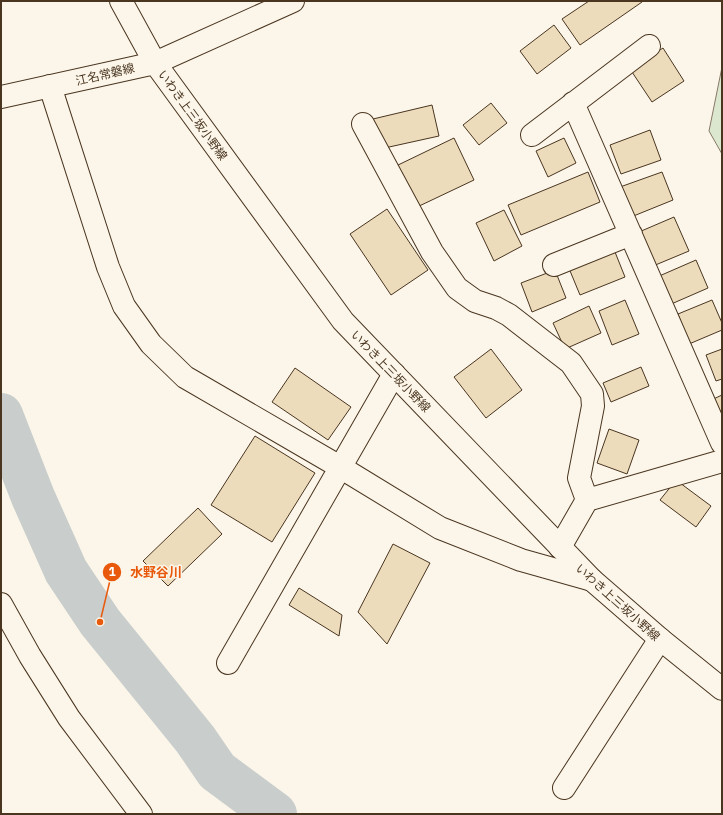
<svg xmlns="http://www.w3.org/2000/svg" width="723" height="815" font-family="'IBM Plex Sans','Noto Sans JP',sans-serif">
	<style>
		.green { fill: #dce7d0; stroke: #887966 }
		.lines { fill: none; stroke-linecap: round; stroke-linejoin: round }
		.river { stroke: #c9cecd; stroke-width: 44 }
		.building { fill: #ecdcbc; stroke: #4a3520 }
		.minor-casing { stroke: #4a3520; stroke-width: 24 }
		.primary-casing { stroke: #4a3520; stroke-width: 24 }
		.minor { stroke: #fbf6e9; stroke-width: 22 }
		.primary { stroke: #fbf6e9; stroke-width: 22 }
		.labels { text-anchor: middle; dominant-baseline: central; stroke-width: 3; stroke-linejoin: round; paint-order: stroke }
		.street-label { font-size: 12px; fill: #4a3520; stroke: #fbf6e9 }
		.leader { fill: none; stroke: #e8590c; stroke-width: 1.5 }
		.callout-dot { fill: #e8590c; stroke: #fbf6e9; stroke-width: 1.5 }
		.mark-label { font-size: 12px; text-anchor: middle; font-weight: bold; fill: #fff }
		.callout-label { font-size: 13px; text-anchor: middle; font-weight: bold; fill: #e8590c; stroke: #fbf6e9; stroke-width: 3; stroke-linejoin: round; paint-order: stroke }
	</style>
	<rect width="100%" height="100%" fill="#fbf6e9"/>
	<path class="green" d="M722,67V154L709,131Z"/>
	<g class="lines">
		<path class="river" d="M1,415L33,497L66,571L100,622L195,739L217,771L275,814"/>
	</g>
	<path class="building" d="M589,1H642V2L580,45L562,19Z
		M554,25L571,48L537,74L520,51Z
		M663,48L684,81L652,102L630,69Z
		M491,103L507,123L479,145L463,125Z
		M432,105L439,136L380,149L373,119Z
		M650,130L661,160L621,174L610,145Z
		M454,138L474,180L415,208L396,166Z
		M564,138L576,163L548,177L536,151Z
		M588,172L600,202L521,235L508,205Z
		M662,172L673,200L631,217L620,187Z
		M387,209L428,270L391,295L350,234Z
		M504,210L522,246L494,261L476,223Z
		M674,217L689,251L653,266L639,232Z
		M613,247L625,277L580,295L568,266Z
		M696,260L708,288L669,305L657,277Z
		M555,270L566,298L532,312L521,283Z
		M625,300L639,334L612,345L599,311Z
		M712,300L722,323V330L689,344L678,314Z
		M589,306L601,333L565,349L553,323Z
		M491,349L522,390L486,418L454,377Z
		M722,349V379L716,381L706,355Z
		M641,367L649,386L611,402L603,383Z
		M295,368L351,407L328,440L272,402Z
		M722,395V435L707,402Z
		M609,429L639,440L627,474L597,463Z
		M255,436L315,473L272,542L211,505Z
		M676,480L711,506L696,527L660,500Z
		M198,508L222,534L168,586L143,561Z
		M393,544L430,563L387,644L358,612Z
		M299,588L342,615L339,636L289,605Z"/>
	<g class="lines">
		<defs>
			<path id="minor" d="M50,86L108,267L124,306L151,344L185,377L340,467L440,528L521,560L592,580
				M573,103L722,443
				M363,124L432,252L457,288L475,301L496,308L509,315L571,363L592,394L593,406L579,478L587,500
				M532,135L649,46
				M554,265L631,234
				M560,547L587,500L722,461
				M1,604L30,656L69,718L141,814
				M228,663L394,374
				M564,788L660,639"/>
			<path id="primary" d="M121,1L155,63L343,321L592,580L660,639L722,689
				M1,97L155,63L293,1"/>
		</defs>
		<use href="#minor" class="minor-casing"/>
		<use href="#primary" class="primary-casing"/>
		<use href="#minor" class="minor"/>
		<use href="#primary" class="primary"/>
	</g>
	<g class="labels">
		<g class="street-label">
			<text transform="translate(105 74) rotate(-13)">江名常磐線</text>
			<text transform="translate(193 115) rotate(54)">いわき上三坂小野線</text>
			<text transform="translate(391 371) rotate(46)">いわき上三坂小野線</text>
			<text transform="translate(618 602) rotate(42)">いわき上三坂小野線</text>
		</g>
	</g>
	<path class="leader" d="M100 622L112 572"/>
	<g class="callout-dot">
		<circle cx="100" cy="622" r="4"/>
		<circle cx="112" cy="572" r="10"/>
	</g>
	<g class="mark-label">
		<text x="112" y="576">1</text>
	</g>
	<g class="callout-label">
		<text x="156" y="577">水野谷川</text>
	</g>
	<rect width="723" height="815" fill="none" stroke="#4a3520" stroke-width="4"/>
</svg>
